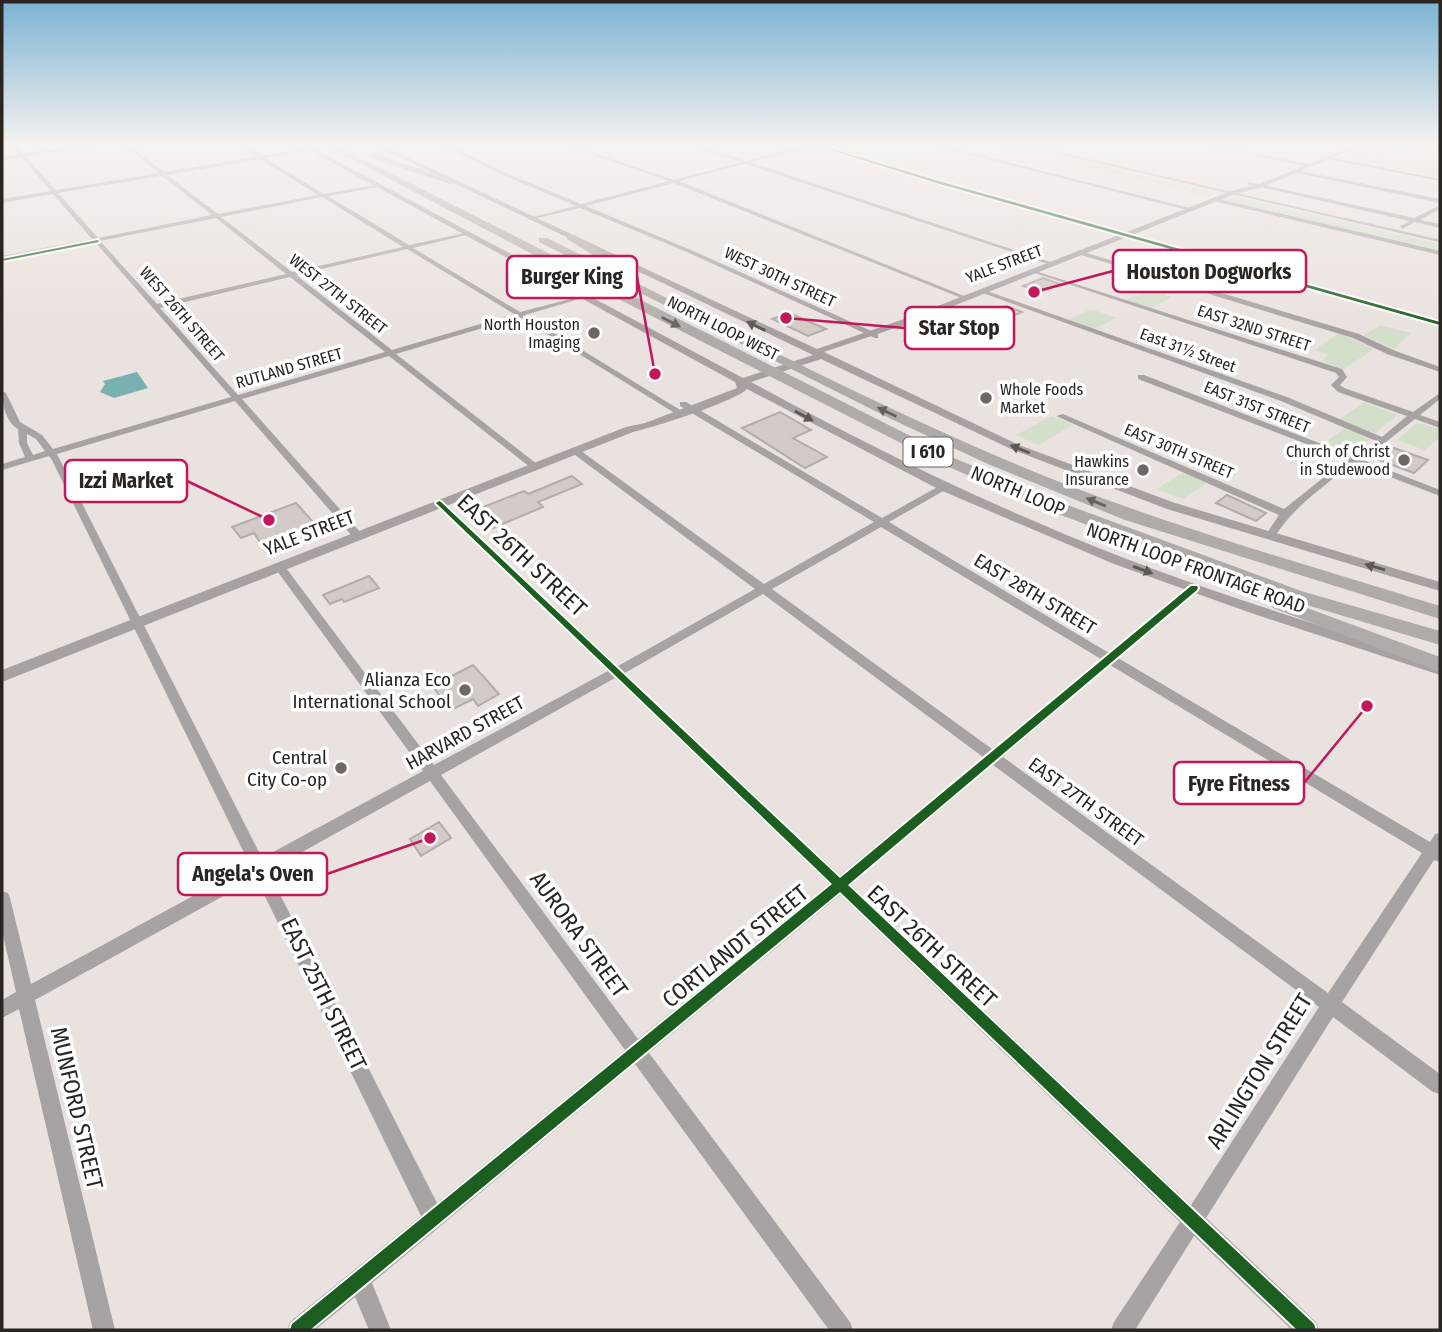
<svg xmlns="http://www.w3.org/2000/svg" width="1442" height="1332" font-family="'Fira Sans Condensed',sans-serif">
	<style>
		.education { fill: #e8d6d0 }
		.green { fill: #d3dfca }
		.water { fill: #79b1b0 }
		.building { fill: #d2cbc8; stroke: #b3adaa; stroke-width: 2 }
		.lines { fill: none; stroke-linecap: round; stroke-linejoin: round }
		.street { fill: #a7a3a2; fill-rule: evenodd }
		.secondary { fill: #a7a2a1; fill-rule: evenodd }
		.primary { fill: #aaa6a4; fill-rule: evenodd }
		.highway { fill: #afaba8; fill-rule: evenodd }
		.rail-far1 { stroke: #afaba8; stroke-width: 2 }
		.rail { stroke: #afaba8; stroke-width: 2.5 }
		.cycleway-casing { stroke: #fff; stroke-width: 4 }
		.cycleway { fill: #1b5e20; fill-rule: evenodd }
		.oneway { fill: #66615e }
		.oneway2 { fill: #5d5755 }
		.poi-dot { fill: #6e6764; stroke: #fff; stroke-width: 2.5 }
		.labels { text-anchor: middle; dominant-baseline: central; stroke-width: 7; stroke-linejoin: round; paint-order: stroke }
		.far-street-label { font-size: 16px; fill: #2b2522; stroke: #fff }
		.far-poi-label { font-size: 16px; fill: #2b2522; stroke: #fff; text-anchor: end }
		.shield { fill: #fff; stroke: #6b6664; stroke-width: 2 }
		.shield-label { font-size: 18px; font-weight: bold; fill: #2b2522 }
		.street-label { font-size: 19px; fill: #2b2522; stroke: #fff }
		.poi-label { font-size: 19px; fill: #2b2522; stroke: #fff; text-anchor: end }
		.near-street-label { font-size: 23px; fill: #2b2522; stroke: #fff }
		.leader { fill: none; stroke: #c2185b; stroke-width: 2.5 }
		.callout-dot { fill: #c2185b; stroke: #fff; stroke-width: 2.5 }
		.callout { fill: #fff; stroke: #c2185b; stroke-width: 2.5 }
		.callout-label { font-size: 21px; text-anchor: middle; font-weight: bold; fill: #2b2522 }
	</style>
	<rect width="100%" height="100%" fill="#eae2de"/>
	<path class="education" d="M1374,144H1440V177L1341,158Z"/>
	<path class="green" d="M989,144H1008L1217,193L1207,196Z
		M1414,147L1440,152V173L1371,158Z
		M1236,197L1440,244V252L1226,200Z
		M1157,279L1182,286L1165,295L1172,297L1151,308L1126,300L1146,290L1139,287Z
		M1091,309L1117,318L1093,329L1068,320Z
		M1380,325L1411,333L1394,349L1364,335Z
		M1339,333L1374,349L1344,369L1322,361L1329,355L1314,350Z
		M1364,402L1397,415L1375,433L1339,420Z
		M1051,416L1073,425L1038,445L1016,435Z
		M1417,423L1440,429V437L1425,450L1397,440Z
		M1346,427L1369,440L1352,453L1321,445Z
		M1182,473L1207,483L1183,499L1157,489Z"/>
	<path class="water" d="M137,372L148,388L114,398L100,392L105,384L103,381Z"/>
	<path class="building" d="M1043,278L1060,284L1040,292L1023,286Z
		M1006,306L1022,312L1003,320L988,314Z
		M789,313L826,329L808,336L772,319Z
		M780,412L811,430L793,438L827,457L805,468L742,428Z
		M1394,448L1428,460L1414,473L1379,460Z
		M572,476L582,484L538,502L543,507L486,531L468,513L524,491L528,494Z
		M1227,495L1266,513L1256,521L1216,503Z
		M296,503L322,532L267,553L254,533L241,538L232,527Z
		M369,576L379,588L344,602L342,599L330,604L323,595Z
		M473,665L499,694L478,706L473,699L451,710L432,686Z
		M439,822L451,838L421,856L410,839Z"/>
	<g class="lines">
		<path class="street" d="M10,144H14L56,190L159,173L123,144H128L164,172L256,157L236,144H241L261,156L313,148L311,150L265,158L324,194L380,184L378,187L328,196L409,245L470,232V234L413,248L520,312L586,295V297L525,315L685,413L678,415L519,317L396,354L537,464V468H531L389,356L242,399L361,533V537H353L235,401L57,454L262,858L423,771L275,568L274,566L275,564H283L434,765L608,671L436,505V501H442L618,666L755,589L571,452V448H577L764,584L874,522L680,406V402H686L882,518L941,485H947V489L889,522L1109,653L1190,585H1198L1200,588L1198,591L1118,658L1430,842L1435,834L1440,833V862L1434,860L1342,1002L1440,1074V1094L1433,1092L1333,1017L1206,1218L1316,1322L1319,1330H1292L1194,1236L1135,1330H1111L1114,1322L1180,1222L840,895L649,1053L850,1322L853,1330H829L635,1064L372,1283L391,1330H369L355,1297L315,1330H287L290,1322L421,1216L256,878L35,1000L115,1330H93L19,1009L2,1018V1000L16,992L2,931V891L8,893L10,898L31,984L250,865L52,460L49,456L2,470V464L25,457L19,443L18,429C6,422 2,404 2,391L6,393L20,422L42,435L53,449L231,397L95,242L2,260V256L92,239L53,194L2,203V199L51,191ZM260,159L318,195L218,214L167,175ZM162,176L212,215L98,238L58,193ZM322,197L403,247L292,272L221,217ZM216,218L286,274L157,304L100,241ZM407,249L514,314L392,350L296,275ZM290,277L385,352L238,395L160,308ZM27,434L36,439L45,451L33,455L27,443ZM881,527L1101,659L992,749L772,589ZM763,594L983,757L840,875L625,673ZM1110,665L1422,853L1328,993L1003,757ZM615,678L829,884L638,1039L441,775ZM993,765L1319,1007L1191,1205L851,885ZM430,781L625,1050L437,1203L268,871Z
			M441,144H446L504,172L581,204L669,181L561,144H567L674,180L741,162L688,144H694L746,161L810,144H817L943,182L1440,322V326L939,184L814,146L750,162L1056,264L1051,265L745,164L679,181L969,298L964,299L674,183L586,206L691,250L878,334V338H875L687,252L580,208L529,220V218L576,206L500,174Z
			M928,144H935L1194,209L1191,211Z
			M1319,155L1440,179V181L1317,157Z
			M1295,170L1440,199V203L1293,172Z
			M1249,182L1414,218L1440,205V209L1420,220L1440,224V228L1415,222L1402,229L1400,226L1410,221L1247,184Z
			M1215,198L1440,251V255L1213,201Z
			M1080,251L1359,334L1393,350L1440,367V372L1387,354L1353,338L1078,254Z
			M1032,270L1342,369L1347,377L1340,385L1344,388L1413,412L1440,393V399L1420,415L1440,422V428L1415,419L1363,460L1440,490V496L1356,464L1349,466C1321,489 1293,507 1274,538H1266L1265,536L1279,515L1056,416L1063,414L1284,509L1343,462L1348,460L1138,379V375H1144L1355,457L1376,441L1281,401L980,292V290H984L1287,397L1382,437L1407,416L1338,392L1331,385L1339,377L1336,373L1032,272Z"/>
		<path class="secondary" d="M298,144H305L743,378L813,355L372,144H379L817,349L907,318L1231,191L1259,184L1304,166L1202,144L1310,164L1357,144H1365L1263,187L1235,194L913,322L824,352L1019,445L1175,503L1440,582V591L1167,509L1011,449L821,359L751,382C872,448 995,508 1124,558C1228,598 1334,630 1440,663V675L1251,613L1114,564L940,490L747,389C736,401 652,428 633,432L2,682V670L626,427L645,423L737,388L735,382Z"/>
		<path class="primary" d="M87,144H104L2,160V156Z"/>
		<path class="highway" d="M323,144H332L954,458L1062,503L1301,591L1440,631V645L1287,599L1050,511L942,464L595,287Z
			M369,153H375L457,182L450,184L369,157Z
			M567,235H575L607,256L598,258L567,239Z
			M539,238H547C697,312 845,391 999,457C1142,519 1292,560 1440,606V619L1125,520L988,464L891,419L539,242Z
			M1280,598L1440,657V672L1273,608L1270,604L1273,600Z"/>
		<path class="rail-far1" d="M1020,144L1353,221"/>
		<path class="rail" d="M1345,219L1440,241"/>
		<defs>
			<path id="cycleway" d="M811,144H816L942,182L1440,322V325L940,184Z
				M98,240L99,242L2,261V259Z
				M439,501L441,502L840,878L1191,586H1197L1198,588L1197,590L848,885L1314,1324L1316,1330H1297L840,892L310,1330H290L292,1324L832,884L437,504L436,503Z"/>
		</defs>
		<use href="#cycleway" class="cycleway-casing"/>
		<use href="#cycleway" class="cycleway"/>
	</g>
	<defs><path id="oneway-solid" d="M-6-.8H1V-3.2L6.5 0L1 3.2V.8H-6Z" transform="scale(1.75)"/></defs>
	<g class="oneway">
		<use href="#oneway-solid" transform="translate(671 322) rotate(27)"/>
		<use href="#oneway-solid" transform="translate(887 412) rotate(-154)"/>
		<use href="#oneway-solid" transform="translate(1096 502) rotate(-158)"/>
	</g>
	<g class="oneway2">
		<use href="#oneway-solid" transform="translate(756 326) rotate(-154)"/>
		<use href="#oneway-solid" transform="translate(804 416) rotate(28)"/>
		<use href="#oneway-solid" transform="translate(1020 449) rotate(-158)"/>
		<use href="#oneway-solid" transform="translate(1375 567) rotate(-164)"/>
		<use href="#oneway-solid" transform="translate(1143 570) rotate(20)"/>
	</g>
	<linearGradient id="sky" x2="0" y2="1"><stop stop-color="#7bb3d2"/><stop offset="0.44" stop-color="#f6f2f0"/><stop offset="1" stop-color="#f6f2f0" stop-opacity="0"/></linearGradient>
	<rect width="1442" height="330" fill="url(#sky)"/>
	<g class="poi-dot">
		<circle cx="594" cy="333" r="7"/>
		<circle cx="986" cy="398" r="7"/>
		<circle cx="1404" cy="460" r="7"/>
		<circle cx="1143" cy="470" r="7"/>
		<circle cx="465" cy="690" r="7"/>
		<circle cx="341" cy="768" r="7"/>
	</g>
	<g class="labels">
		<g class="far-street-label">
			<text transform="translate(1004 264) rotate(-21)">YALE STREET</text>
			<text transform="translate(780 277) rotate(25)">WEST 30TH STREET</text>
			<text transform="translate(338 294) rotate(38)">WEST 27TH STREET</text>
			<text transform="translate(182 314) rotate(49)">WEST 26TH STREET</text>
			<text transform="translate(723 328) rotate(27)">NORTH LOOP WEST</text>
			<text transform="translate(1254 328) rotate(18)">EAST 32ND STREET</text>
			<text transform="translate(1188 350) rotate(20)">East 31½ Street</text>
			<text transform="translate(289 368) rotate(-16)">RUTLAND STREET</text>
			<text transform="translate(1257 407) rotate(22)">EAST 31ST STREET</text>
			<text transform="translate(1179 451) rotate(23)">EAST 30TH STREET</text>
		</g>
		<g class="far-poi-label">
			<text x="580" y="324">North Houston<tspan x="580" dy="18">Imaging</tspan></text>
			<text x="1000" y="389" text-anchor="start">Whole Foods<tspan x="1000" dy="18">Market</tspan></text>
			<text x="1390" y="451">Church of Christ<tspan x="1390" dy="18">in Studewood</tspan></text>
			<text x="1129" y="461">Hawkins<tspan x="1129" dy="18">Insurance</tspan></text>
		</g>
		<rect class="shield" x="903.5" y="437.5" width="49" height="29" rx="5"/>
		<g class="shield-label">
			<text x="928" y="452">I 610</text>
		</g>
		<g class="street-label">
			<text transform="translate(1018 491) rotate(23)">NORTH LOOP</text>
			<text transform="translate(309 533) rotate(-21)">YALE STREET</text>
			<text transform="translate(1196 568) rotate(20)">NORTH LOOP FRONTAGE ROAD</text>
			<text transform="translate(1035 594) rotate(31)">EAST 28TH STREET</text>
			<text transform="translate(465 733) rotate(-29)">HARVARD STREET</text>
			<text transform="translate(1086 802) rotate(36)">EAST 27TH STREET</text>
		</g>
		<g class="poi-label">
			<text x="451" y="679">Alianza Eco<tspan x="451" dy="22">International School</tspan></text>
			<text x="327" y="757">Central<tspan x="327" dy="22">City Co-op</tspan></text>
		</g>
		<g class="near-street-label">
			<text transform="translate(522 555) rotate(43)">EAST 26TH STREET</text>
			<text transform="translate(579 934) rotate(54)">AURORA STREET</text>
			<text transform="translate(735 946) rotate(-39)">CORTLANDT STREET</text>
			<text transform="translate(932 946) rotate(43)">EAST 26TH STREET</text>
			<text transform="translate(324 994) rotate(64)">EAST 25TH STREET</text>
			<text transform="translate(1259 1071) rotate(-58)">ARLINGTON STREET</text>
			<text transform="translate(77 1108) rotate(77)">MUNFORD STREET</text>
		</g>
	</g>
	<path class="leader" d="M1034 292L1113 271M655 374L637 277M786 318L905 328M269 520L187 481M1367 706L1304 783M430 838L327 874"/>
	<g class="callout-dot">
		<circle cx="1034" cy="292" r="7"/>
		<circle cx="655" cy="374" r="7"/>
		<circle cx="786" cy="318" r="7"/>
		<circle cx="269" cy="520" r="7"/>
		<circle cx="1367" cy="706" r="7"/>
		<circle cx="430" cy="838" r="7"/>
	</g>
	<g class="callout">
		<rect x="1113" y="250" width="193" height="42" rx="7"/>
		<rect x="507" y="256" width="130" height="42" rx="7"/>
		<rect x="905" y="307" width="109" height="42" rx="7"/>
		<rect x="65" y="460" width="122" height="42" rx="7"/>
		<rect x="1174" y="762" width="130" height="42" rx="7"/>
		<rect x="178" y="853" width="149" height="42" rx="7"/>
	</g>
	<g class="callout-label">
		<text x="1209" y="279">Houston Dogworks</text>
		<text x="572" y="284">Burger King</text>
		<text x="959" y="335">Star Stop</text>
		<text x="126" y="488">Izzi Market</text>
		<text x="1239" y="791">Fyre Fitness</text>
		<text x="253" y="881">Angela's Oven</text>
	</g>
	<rect width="1442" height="1332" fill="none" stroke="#2b2522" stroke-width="7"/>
</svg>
